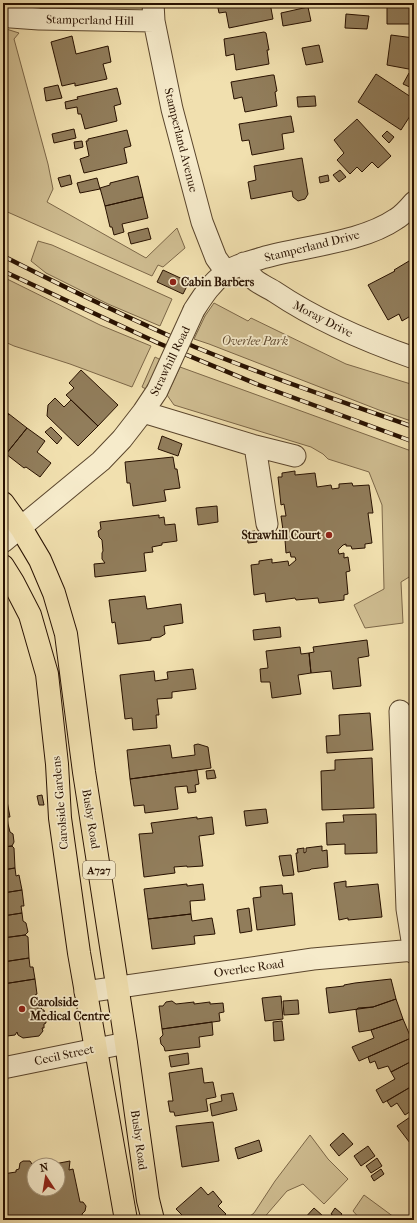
<svg xmlns="http://www.w3.org/2000/svg" width="417" height="1223" font-family="'IM FELL French Canon',serif">
	<style>
		.green { fill: #cfbd91; stroke: #7c6748 }
		.building { fill: #917d5b; stroke: #281100 }
		.lines { fill: none; stroke-linecap: round; stroke-linejoin: round }
		.minor-casing { stroke: #5a452c; stroke-width: 23 }
		.primary-casing { stroke: #281100; stroke-width: 24 }
		.minor { stroke: #f6ebcb; stroke-width: 21 }
		.primary { stroke: #f1e0af; stroke-width: 22 }
		.rail-casing { stroke: #281100; stroke-width: 4.5 }
		.rail { stroke: #f6ebcb; stroke-width: 3; stroke-dasharray: 9; stroke-linecap: butt }
		.minor-bridge-casing { stroke: #5a452c; stroke-width: 23; stroke-linecap: butt }
		.minor-bridge { stroke: #f6ebcb; stroke-width: 21 }
		.poi-dot { fill: #8f2418; stroke: #f6ebcb; stroke-width: 1.5 }
		.labels { text-anchor: middle; dominant-baseline: central; stroke-width: 3.5; stroke-linejoin: round; paint-order: stroke }
		.shield { fill: #f6ebcb; stroke: #66523d; stroke-width: 1 }
		.shield-label { font-size: 11px; font-weight: bold; fill: #281100 }
		.street-label { font-size: 12px; fill: #281100; stroke: #f6ebcb }
		.poi-label { font-size: 12px; font-weight: bold; fill: #281100; stroke: #f6ebcb; text-anchor: start }
		.park-label { font-size: 12px; font-style: italic; fill: #624d33; stroke: #f6ebcb }
	</style>
	<rect width="100%" height="100%" fill="#f1e0af"/>
	<filter id="stains"><feTurbulence type="fractalNoise" baseFrequency=".005" numOctaves="4"/><feColorMatrix values="0 0 0 0 .2 0 0 0 0 .09 0 0 0 0 .02 0 0 0 .5 -.17"/></filter>
	<radialGradient id="worn" r=".72"><stop offset=".6" stop-color="#630" stop-opacity="0"/><stop offset="1" stop-color="#630" stop-opacity=".3"/></radialGradient>
	<path class="green" d="M3,28L19,33L14,39L48,164L53,189L47,202L146,258L177,228L185,248L163,267L158,265L152,276L3,210Z
		M38,241L52,245L172,299L160,326L108,304L46,273L31,261Z
		M3,277L100,325L151,346L132,387L70,364L14,346L3,341Z
		M214,303L248,321L251,318L346,364L414,385V422L379,410L209,344L194,339L205,316Z
		M155,357L161,360L150,387L146,389L142,387Z
		M180,367L414,452V574L401,582L403,623L365,628L354,605L384,589L382,505L369,472L328,459L323,454L311,447L174,405L167,395Z
		M310,1135L328,1159L348,1179L324,1204L303,1184L287,1191L262,1220H245L254,1213L275,1181Z
		M364,1195L398,1220H361L353,1211Z"/>
	<path class="building" d="M217,3H270L273,19L229,28L226,12L219,13Z
		M387,3H414V24H387Z
		M308,7L311,21L283,26L281,13Z
		M346,14L369,16L367,29L345,28Z
		M264,32L266,33L269,50H267L269,64L236,70L234,54L226,56L224,39Z
		M391,35L414,38V70L387,65Z
		M72,36L76,54L108,46L111,62L103,64L107,79L75,86V83L62,86L51,42Z
		M319,45L323,62L306,65L302,48Z
		M409,73L414,75V89L403,84Z
		M376,74L414,99V119L410,116L401,130L358,102Z
		M272,75H274L277,91L275,92L277,106L245,112L242,97L234,99L231,82Z
		M58,85L62,98L46,101L44,88Z
		M117,88L121,104L114,106L117,121L85,129L81,114H78L77,107L66,109L65,102L78,99L77,97Z
		M315,96L316,106L298,107L297,97Z
		M291,116L294,132L282,134L284,149L252,155L249,140L242,141L239,124Z
		M357,119L391,156L378,168L372,162L362,172L357,167L350,174L337,160L344,153L334,140Z
		M74,129L76,138L54,143L52,134Z
		M127,130L131,146L124,148L127,163L84,173L80,159L89,156L86,141H88V139Z
		M387,131L394,137L389,143L382,136Z
		M82,141L83,147L75,149L74,142Z
		M302,158L308,194L305,199L298,201L293,197L292,191L251,199L248,182L256,180L254,166Z
		M340,170L346,177L339,182L333,175Z
		M70,175L72,184L61,187L58,178Z
		M328,175L329,181L320,183L319,177Z
		M138,176L143,197L105,206L100,188L110,185V183Z
		M97,178L100,189L80,193L77,183Z
		M143,197L148,218L122,224L124,232L114,235L112,227H110L105,206Z
		M148,228L151,239L131,244L128,233Z
		M409,261L414,270V314L402,321L399,314L388,320L368,285L395,271L394,270Z
		M163,270L189,282L183,294L157,282Z
		M81,370L118,405L98,426L66,395L74,388L69,383Z
		M55,398L64,407L71,400L98,426L78,446L47,416L48,405Z
		M3,409L9,414L3,421Z
		M9,414L27,428L6,454L3,452V421Z
		M51,427L62,438L57,444L45,432Z
		M27,428L45,441L37,452L51,463L40,477L26,467L24,468L6,454Z
		M162,436L182,444L178,456L158,449Z
		M173,457L175,469H177L180,488L164,490L166,501L133,506L130,483H127L125,462Z
		M295,471V475L315,473L317,487L331,485L332,489L339,488V484L352,483L353,486L369,485L373,513H368L372,543L365,544V548L352,549L351,546H346V544L343,545L338,550L339,554L344,553V558L348,557L350,571L346,572L348,594L344,595V600L319,603L318,598L296,600L295,598L266,602L265,593L254,595L251,565L259,564V561L272,559V563L288,561L289,566L296,560L295,557H291L290,552L286,553L285,540L289,539L287,529L283,530L281,516H286L284,504L281,505L278,477H282V473Z
		M217,506L218,522L198,525L196,508Z
		M159,515V518L164,517L165,525L175,524L177,541L162,543V545L152,547L153,552L144,553L146,571L95,577L94,564L105,563L102,559V553L103,551L102,540L99,537L98,531L101,529L100,522Z
		M255,531L257,542L248,543L247,532Z
		M145,596L147,609L181,604L183,623L164,626L165,634L160,637L151,638V640L118,644L115,622L112,623L109,600Z
		M280,627L281,637L254,640L253,630Z
		M367,640L369,656L358,658L361,686L333,689L331,671L311,673L309,653L314,652L313,647Z
		M300,647L301,654L309,653L311,673L298,675L301,694L272,698L270,682H261L260,669L268,668L266,651Z
		M193,669L196,689L172,692V698L157,699L159,715H156L157,728L133,730L132,718L125,719L120,675L154,671L155,681L168,679L167,672Z
		M370,713L373,750L327,753L326,736L340,735L339,715Z
		M198,744L208,747L211,768L130,779L127,750L170,745L172,758L195,755L194,745Z
		M372,758L374,808L322,810L321,771L335,770V760Z
		M197,770L199,784L195,785L196,792L188,793L187,786L175,787L178,809L145,813L144,805L134,806L130,779Z
		M214,770L216,778L207,779L206,771Z
		M3,787H5L7,801L3,802Z
		M42,795L44,805H39L37,796Z
		M7,801L10,817H7L8,824L3,825V802Z
		M266,809L268,823L246,826L244,811Z
		M376,814L377,853L345,854V844L327,845L326,823L344,822L343,815Z
		M197,817V819L212,817L214,834L199,836L203,866L187,867V866L174,867L175,873L144,877L139,834L153,833L151,823Z
		M8,824L10,832L13,834L14,842L12,846L3,847V825Z
		M12,846L14,848L15,868L3,870V847Z
		M322,846V851L327,850L328,867L311,869L310,870L298,872L296,853H298L297,849L304,848V853L306,852V848Z
		M291,855L294,875L283,876L279,856Z
		M15,868L16,876L19,875L22,890L3,893V870Z
		M346,881V887L378,884L382,917L348,920V918L339,920L334,883Z
		M187,884V886L203,884L205,900L190,901L191,914L148,919L144,889Z
		M282,885L283,894L292,893L295,925L257,930L253,898L261,897L260,887Z
		M22,890L24,906H21L22,913L3,916V893Z
		M249,908L252,931L240,933L237,910Z
		M22,913L23,921L26,923L28,932L25,935L3,938V916Z
		M191,914L192,921L212,918L215,934L194,936L195,944L152,949L148,919Z
		M25,935L28,937L29,958L3,962V938Z
		M29,958L30,967H33L35,979L3,984V962Z
		M35,979L37,994L35,995L37,1008L41,1007L42,1010H44L46,1023L44,1024V1028H42L43,1031L39,1036L23,1038L18,1035L17,1032L15,1035L7,1036L3,1034V984Z
		M391,979L396,999L373,1007L329,1013L326,988L344,986V985L355,983Z
		M281,996L283,1019L265,1021L262,998Z
		M396,999L403,1019L371,1030L359,1032L356,1010L358,1008L373,1007Z
		M298,1000L299,1014L284,1015L283,1001Z
		M172,1001L176,1004L194,1002V1004L210,1002V1004L223,1003L224,1012L219,1013L220,1021L162,1029L159,1006H163L166,1002Z
		M403,1019L411,1038L359,1061L352,1047L374,1038L371,1030Z
		M282,1021L284,1040L274,1041L273,1022Z
		M212,1022L213,1035L199,1037L200,1047L165,1051L164,1047L161,1044L160,1038L163,1035L162,1029Z
		M411,1038L414,1044V1060L391,1072L388,1066L378,1069L375,1061L370,1063L368,1057Z
		M188,1053L189,1064L171,1067L169,1056Z
		M414,1060V1085L383,1103L376,1090L395,1079L391,1072Z
		M202,1068L204,1083L213,1082L216,1097L206,1099L208,1111L175,1116L174,1112H170L168,1101H173L169,1073Z
		M414,1085V1109L405,1115L397,1103L391,1107L387,1101Z
		M233,1093L237,1110L212,1116L210,1104L222,1101L221,1095Z
		M413,1115L414,1117V1139L410,1143L397,1126Z
		M213,1122L219,1161L182,1167L176,1126Z
		M343,1133L353,1144L339,1156L330,1145Z
		M259,1140L262,1151L238,1159L235,1148Z
		M368,1146L375,1156L361,1166L354,1156Z
		M377,1158L382,1166L371,1173L366,1166Z
		M23,1161H30L34,1167V1189H58V1165H49L70,1161L69,1170L73,1169L80,1202H83L86,1206L85,1211L82,1214L83,1220H3V1174L16,1172V1170L19,1169L20,1163Z
		M381,1169L384,1174L374,1181L371,1176Z
		M201,1187L208,1195L213,1191L222,1202L218,1206L226,1214L219,1220H187L176,1209Z
		M314,1208L323,1216L320,1220H303Z
		M335,1208L342,1214L338,1219L331,1214Z"/>
	<g class="lines">
		<defs>
			<path id="minor" d="M153,3L154,21L172,109L202,222L216,258L226,272
				M3,15L11,17L39,19L154,21
				M244,263C247,269 250,275 254,279C259,284 269,288 275,292C318,321 365,341 414,358
				M194,310C203,296 211,283 225,273C235,265 250,262 262,258C303,246 361,243 396,219C403,215 408,209 414,202
				M143,412L255,446L295,456
				M255,446L267,524
				M3,542L101,461L122,439L143,412L157,391
				M400,711L407,909L414,953
				M85,992L313,959L414,950
				M3,1068L126,1043"/>
			<path id="primary" d="M3,503L21,528L40,560L54,593L66,634L84,772L126,1043L148,1200L153,1220
				M3,566L13,582L30,615L47,674L57,764L60,818L79,953L126,1220"/>
		</defs>
		<use href="#minor" class="minor-casing"/>
		<use href="#primary" class="primary-casing"/>
		<use href="#minor" class="minor"/>
		<use href="#primary" class="primary"/>
		<defs>
			<path id="rail" d="M3,256C66,288 130,319 195,347C267,377 341,401 414,427
				M3,271L158,343L259,385L414,442"/>
		</defs>
		<use href="#rail" class="rail-casing"/>
		<use href="#rail" class="rail"/>
		<defs>
			<path id="minor-bridge" d="M157,391L194,310"/>
		</defs>
		<use href="#minor-bridge" class="minor-bridge-casing"/>
		<use href="#minor-bridge" class="minor-bridge"/>
	</g>
	<g class="poi-dot">
		<circle cx="173" cy="282" r="4"/>
		<circle cx="329" cy="535" r="4"/>
		<circle cx="22" cy="1009" r="4"/>
	</g>
	<g class="labels">
		<rect class="shield" x="83" y="861" width="32" height="18" rx="3"/>
		<g class="shield-label">
			<text x="99" y="870">A727</text>
		</g>
		<g class="street-label">
			<text transform="translate(90 20) rotate(1)">Stamperland Hill</text>
			<text transform="translate(181 140) rotate(76)">Stamperland Avenue</text>
			<text transform="translate(312 246) rotate(-14)">Stamperland Drive</text>
			<text transform="translate(323 319) rotate(27)">Moray Drive</text>
			<text transform="translate(170 361) rotate(-64)">Strawhill Road</text>
			<text transform="translate(60 803) rotate(-95)">Carolside Gardens</text>
			<text transform="translate(91 819) rotate(81)">Busby Road</text>
			<text transform="translate(249 968) rotate(-8)">Overlee Road</text>
			<text transform="translate(64 1055) rotate(-12)">Cecil Street</text>
			<text transform="translate(139 1140) rotate(82)">Busby Road</text>
		</g>
		<g class="poi-label">
			<text x="181" y="282">Cabin Barbers</text>
			<text x="321" y="535" text-anchor="end">Strawhill Court</text>
			<text x="30" y="1002">Carolside<tspan x="30" dy="14">Medical Centre</tspan></text>
		</g>
		<g class="park-label">
			<text x="255" y="341">Overlee Park</text>
		</g>
	</g>
	<rect width="417" height="1223" fill="none" stroke="#f1e0af" stroke-width="16"/>
	<rect x="4" y="4" width="409" height="1215" fill="none" stroke="#281100" stroke-width="2"/>
	<rect x="8" y="8" width="401" height="1207" fill="none" stroke="#281100"/>
	<g transform="translate(46 1177) rotate(348)"><circle r="19" fill="#f6ebcb" stroke="#a4947a"/>
	<path d="M0-3L7 15L0 10L-7 15Z" fill="#8f2418"/>
	<text y="-6" font-size="11" font-weight="bold" text-anchor="middle" fill="#281100">N</text>
	</g>
	<rect width="100%" height="100%" filter="url(#stains)"/>
	<rect width="100%" height="100%" fill="url(#worn)"/>
</svg>
